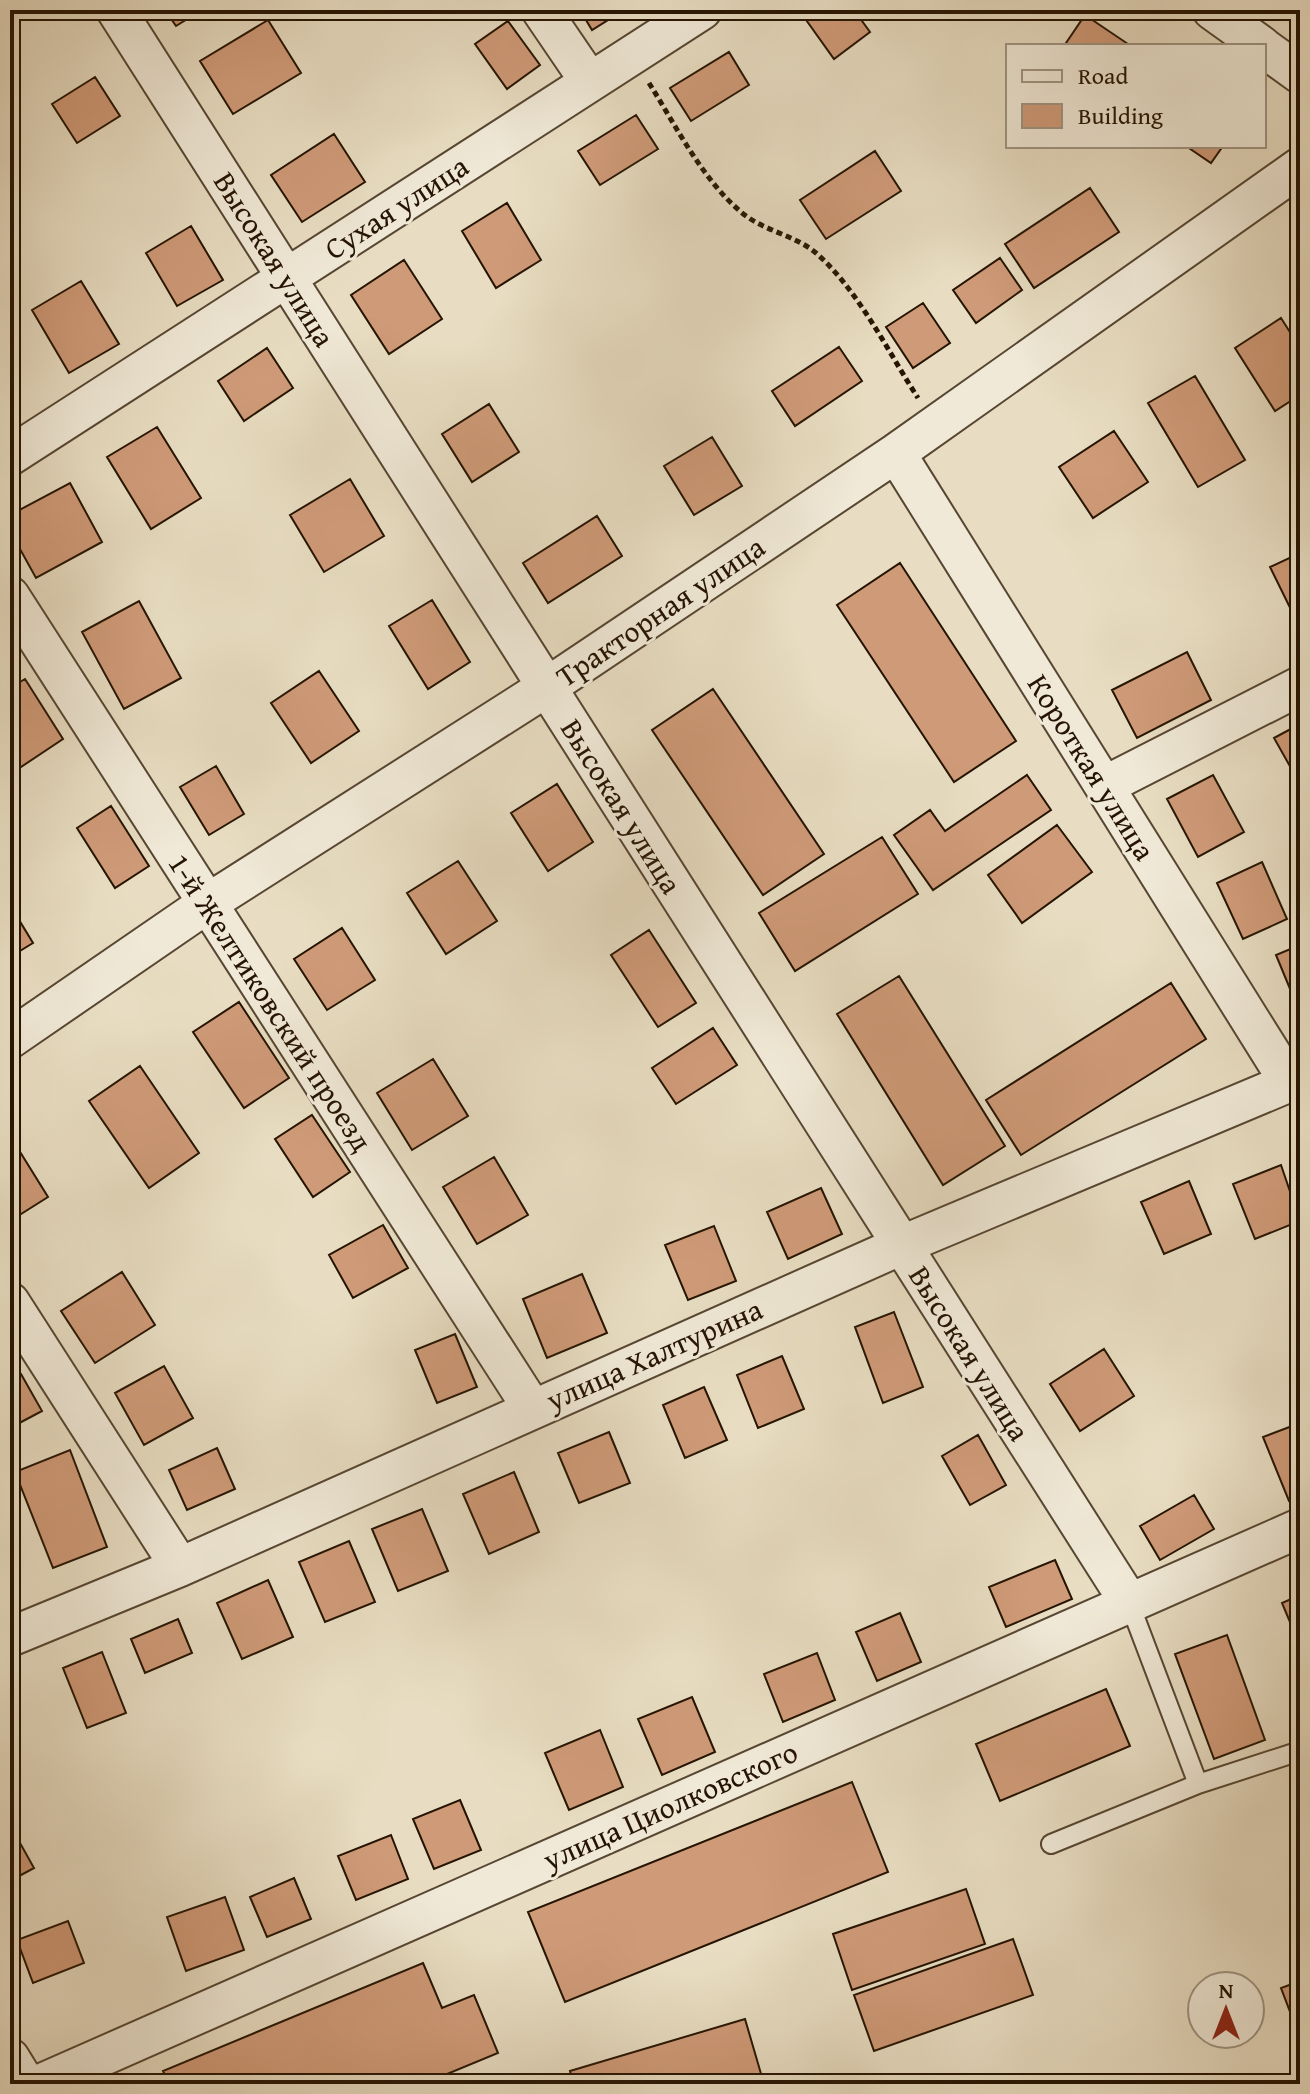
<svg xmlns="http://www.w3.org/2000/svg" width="1310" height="2094" font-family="'Gentium Book Plus',serif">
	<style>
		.building { fill: #cf9a78; stroke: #251402; stroke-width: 2 }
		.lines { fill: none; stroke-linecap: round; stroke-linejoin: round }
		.service-casing { stroke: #564632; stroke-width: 22 }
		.minor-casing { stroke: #564632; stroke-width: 42 }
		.path { stroke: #251402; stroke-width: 5; stroke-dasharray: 6 4; stroke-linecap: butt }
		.service { stroke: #f0e9d7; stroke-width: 18 }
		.minor { stroke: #f0e9d7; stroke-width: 38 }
		.labels { text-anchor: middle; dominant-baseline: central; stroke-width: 6; stroke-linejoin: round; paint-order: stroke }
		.street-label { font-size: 30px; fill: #251402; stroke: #f0e9d7 }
	</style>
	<rect width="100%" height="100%" fill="#e8ddc2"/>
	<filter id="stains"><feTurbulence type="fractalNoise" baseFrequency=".0025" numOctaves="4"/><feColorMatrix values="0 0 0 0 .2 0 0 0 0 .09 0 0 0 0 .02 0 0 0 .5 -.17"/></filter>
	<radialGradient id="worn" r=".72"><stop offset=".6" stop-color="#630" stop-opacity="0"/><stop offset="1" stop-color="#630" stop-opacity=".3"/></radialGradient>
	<path class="building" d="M165,10H202L176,26Z
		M580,10H624L592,30Z
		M799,10H854L870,32L834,59Z
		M1085,15L1128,44L1127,46H1064Z
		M268,20L301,73L233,114L200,61Z
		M508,21L540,65L507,89L475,44Z
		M729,52L749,85L691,121L670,88Z
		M95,77L120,116L77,143L52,104Z
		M636,115L658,149L600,185L578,151Z
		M334,134L365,182L302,222L271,175Z
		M1186,146H1223L1211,163Z
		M875,151L901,191L826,239L800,200Z
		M1090,188L1119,232L1034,288L1005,244Z
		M507,203L541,260L496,288L462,231Z
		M191,226L223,280L177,306L146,253Z
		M1000,258L1022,290L976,323L953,290Z
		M404,260L442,319L389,354L351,295Z
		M81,281L119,344L69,373L32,310Z
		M923,303L950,343L913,368L886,327Z
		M1281,318L1300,348V395L1275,411L1235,348Z
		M839,347L862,381L795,426L772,391Z
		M267,348L293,388L244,421L218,381Z
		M1195,376L1245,460L1198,487L1148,403Z
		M489,404L519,452L472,482L442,434Z
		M157,427L201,498L151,529L107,457Z
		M1114,431L1148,482L1093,518L1059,467Z
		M712,437L742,486L694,515L664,466Z
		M350,479L384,536L324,572L290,515Z
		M70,483L102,542L36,578L10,531V515Z
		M597,516L622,556L548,603L523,563Z
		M1300,553V628L1270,567Z
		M900,563L1016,741L954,782L837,605Z
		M432,600L470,662L428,689L389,626Z
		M139,601L181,678L124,709L82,632Z
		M1187,652L1211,700L1137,738L1112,690Z
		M319,671L359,731L311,763L271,703Z
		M25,679L63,739L12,773L10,688Z
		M713,689L824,854L763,895L652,730Z
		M1300,724V784L1274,738Z
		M216,766L244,814L209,835L180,787Z
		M1027,775L1051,810L933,890L894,835L930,810L945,831Z
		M1213,775L1244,832L1198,857L1167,799Z
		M557,784L593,842L548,871L511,813Z
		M111,806L149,866L115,888L77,828Z
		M1057,825L1092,872L1022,923L988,875Z
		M882,837L918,894L795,971L759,913Z
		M458,861L497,921L446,954L407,893Z
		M1262,862L1287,919L1243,939L1217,883Z
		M10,905L33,943L10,957Z
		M342,928L375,980L327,1010L294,959Z
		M649,930L696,1003L658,1027L611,955Z
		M1300,945V1013L1276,955Z
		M899,976L1005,1146L943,1185L837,1014Z
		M1171,983L1206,1039L1021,1155L986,1100Z
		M239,1002L289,1078L244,1108L193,1032Z
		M713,1028L737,1065L676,1104L652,1068Z
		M433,1059L468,1116L412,1150L377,1093Z
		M140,1066L199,1153L149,1188L89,1101Z
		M312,1115L350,1172L313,1197L275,1139Z
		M17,1147L48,1197L10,1221V1151Z
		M494,1157L528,1215L477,1244L443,1187Z
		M1281,1165L1300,1221L1255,1239L1233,1184Z
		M1189,1181L1211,1234L1164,1254L1141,1202Z
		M821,1188L842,1234L788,1259L767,1212Z
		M383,1225L408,1268L353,1298L329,1255Z
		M714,1226L736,1281L688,1300L665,1245Z
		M122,1272L155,1325L95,1363L61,1311Z
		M582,1274L607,1333L547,1358L523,1299Z
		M894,1312L923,1387L883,1403L855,1327Z
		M455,1334L477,1387L437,1403L415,1350Z
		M1104,1349L1134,1396L1080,1431L1050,1384Z
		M782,1356L804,1409L758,1428L737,1375Z
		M164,1366L193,1418L144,1445L115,1393Z
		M21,1374L42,1411L10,1428V1380Z
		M704,1387L727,1440L685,1458L663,1405Z
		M1300,1423V1497L1289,1501L1263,1437Z
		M609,1432L630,1483L579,1503L558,1453Z
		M978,1435L1006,1485L970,1505L942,1456Z
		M217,1448L235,1489L187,1510L169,1470Z
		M70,1450L107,1547L53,1568L15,1472Z
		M514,1472L539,1532L489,1554L463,1494Z
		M1194,1495L1214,1529L1160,1560L1140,1526Z
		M422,1509L448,1571L398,1591L372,1529Z
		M349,1541L375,1602L325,1622L299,1562Z
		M1055,1560L1072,1599L1006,1627L989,1587Z
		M268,1580L293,1637L242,1659L217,1603Z
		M1300,1595V1646L1282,1603Z
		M900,1613L921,1662L877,1681L856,1632Z
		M178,1619L192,1653L145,1673L131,1639Z
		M1227,1635L1265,1740L1214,1759L1175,1654Z
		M102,1652L126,1713L87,1728L63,1668Z
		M817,1653L835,1700L783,1722L764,1674Z
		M1106,1689L1130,1746L1000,1801L976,1744Z
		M692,1697L715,1752L662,1775L638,1719Z
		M600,1730L623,1787L569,1810L545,1753Z
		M852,1782L888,1872L565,2002L528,1912Z
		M460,1800L481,1850L434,1869L413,1819Z
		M10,1825L34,1868L10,1881Z
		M391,1835L408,1879L356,1900L338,1856Z
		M294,1878L311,1919L267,1937L250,1897Z
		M966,1889L985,1944L852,1990L833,1934Z
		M225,1897L244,1950L186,1971L167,1917Z
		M68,1921L84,1963L33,1983L17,1940Z
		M1013,1939L1033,1995L874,2051L854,1995Z
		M423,1963L442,2008L474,1995L498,2053L423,2084H169L163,2071Z
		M1300,1981V2038L1281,1988Z
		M745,2019L764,2084H573L570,2071Z"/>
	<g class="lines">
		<defs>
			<path id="service" d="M1129,1602L1198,1784L1300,1751
				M1051,1844L1198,1784"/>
			<path id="minor" d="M116,10L1129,1602
				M541,10L590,82
				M1212,10L1262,46
				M1264,48L1300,74
				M896,453L1289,1082
				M10,456L702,10
				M10,596L532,1408
				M1104,786L1300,686
				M10,1039L208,903L547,687L896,453L1300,167
				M10,1302L180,1567
				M10,1637L180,1567L902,1245L1300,1078
				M10,2058L26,2084
				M40,2084L1300,1528"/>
		</defs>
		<use href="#service" class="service-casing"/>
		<use href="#minor" class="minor-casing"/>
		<path class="path" d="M649,83C676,126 702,179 741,212C763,231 795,235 816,253C859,291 887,350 918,398"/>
		<use href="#service" class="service"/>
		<use href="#minor" class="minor"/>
	</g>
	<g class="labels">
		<g class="street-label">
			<text transform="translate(396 207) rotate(-33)">Сухая улица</text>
			<text transform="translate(275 259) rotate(58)">Высокая улица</text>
			<text transform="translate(660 611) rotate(-34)">Тракторная улица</text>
			<text transform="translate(1092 767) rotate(58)">Короткая улица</text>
			<text transform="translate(622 806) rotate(58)">Высокая улица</text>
			<text transform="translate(271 1002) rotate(57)">1-й Желтиковский проезд</text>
			<text transform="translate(970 1353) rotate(58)">Высокая улица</text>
			<text transform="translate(654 1354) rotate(-24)">улица Халтурина</text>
			<text transform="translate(670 1805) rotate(-24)">улица Циолковского</text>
		</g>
	</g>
	<rect width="1310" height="2094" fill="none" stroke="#e8ddc2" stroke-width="40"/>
	<rect x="12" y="12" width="1286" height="2070" fill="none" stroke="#251402" stroke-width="4"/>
	<rect x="20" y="20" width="1270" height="2054" fill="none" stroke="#251402" stroke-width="2"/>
	<rect x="1006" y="44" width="260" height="104" fill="#f0e9d7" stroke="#9f9482" stroke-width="2"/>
	<rect x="1022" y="70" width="40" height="12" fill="#f0e9d7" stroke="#9f9482" stroke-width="2"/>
	<text x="1078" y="84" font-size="24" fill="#251402">Road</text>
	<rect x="1022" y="104" width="40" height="24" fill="#cf9a78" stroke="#9f9482" stroke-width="2"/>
	<text x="1078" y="124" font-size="24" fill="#251402">Building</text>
	<g transform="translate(1226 2010)"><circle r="38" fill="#f0e9d7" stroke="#9f9482" stroke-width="2"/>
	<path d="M0-6L14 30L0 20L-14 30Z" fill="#8f2418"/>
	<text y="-12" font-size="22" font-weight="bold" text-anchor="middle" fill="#251402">N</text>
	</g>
	<rect width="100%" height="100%" filter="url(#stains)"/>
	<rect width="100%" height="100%" fill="url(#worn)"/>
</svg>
